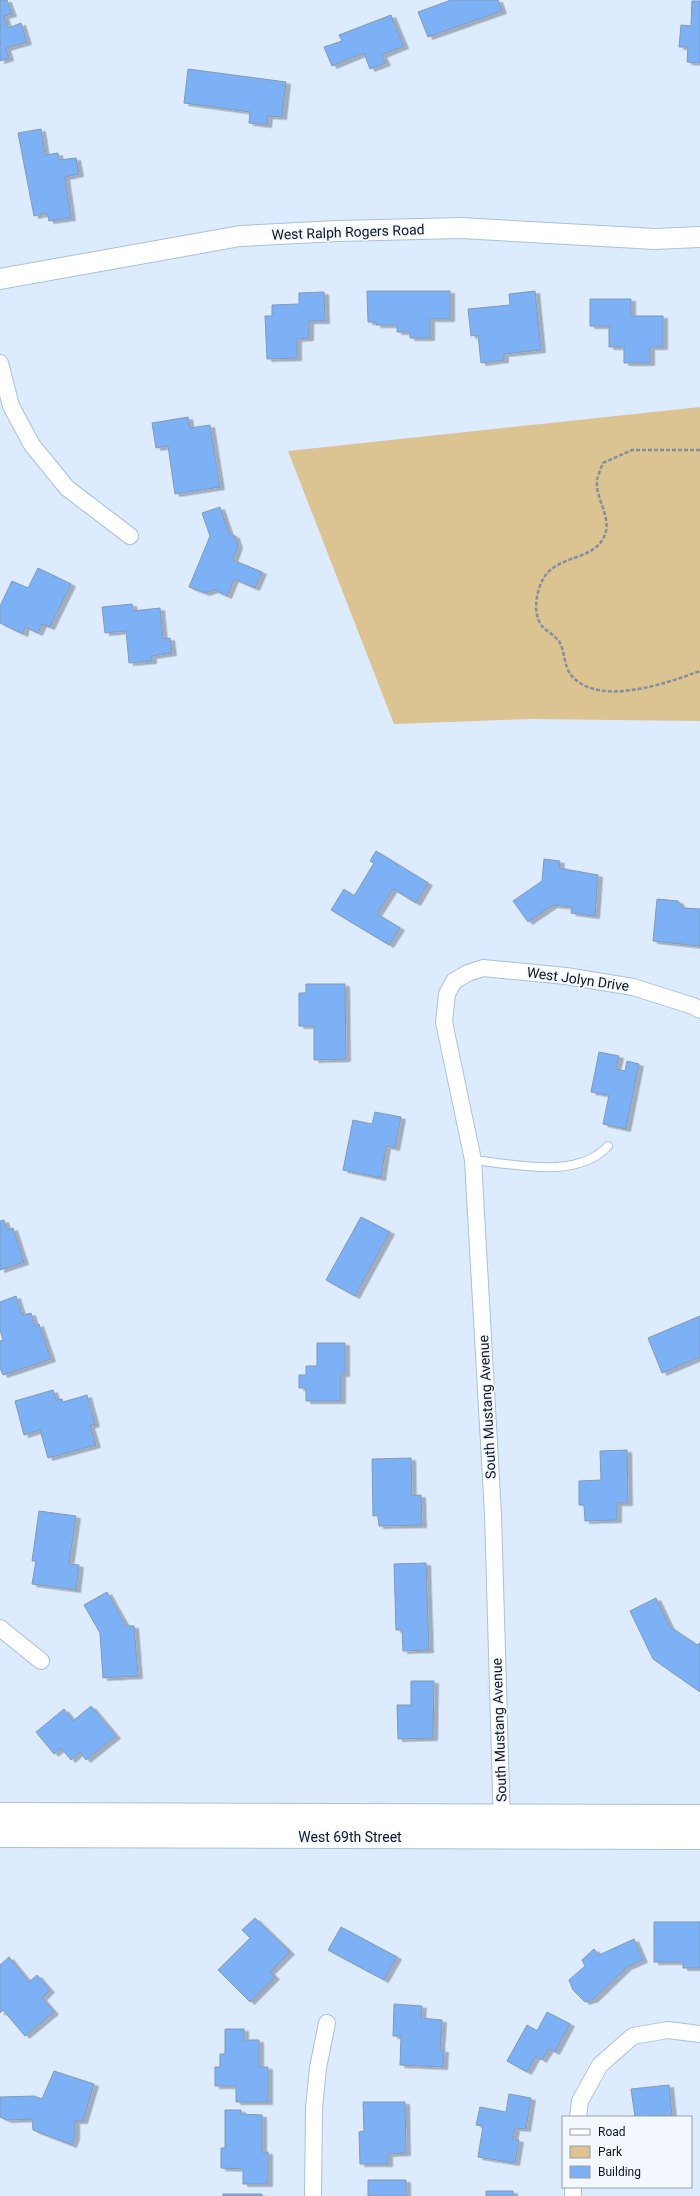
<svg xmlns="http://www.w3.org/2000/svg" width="700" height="2196" font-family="Roboto,sans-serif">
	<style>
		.green { fill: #dbc392 }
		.building { fill: #7cb1f5; stroke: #8399b6; filter: url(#shadow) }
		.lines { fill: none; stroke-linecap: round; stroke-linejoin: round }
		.service-casing { stroke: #a9c0de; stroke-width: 10 }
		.minor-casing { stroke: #a9c0de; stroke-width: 18 }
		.tertiary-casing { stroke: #a9c0de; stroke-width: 22 }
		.secondary-casing { stroke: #a9c0de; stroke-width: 24 }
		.path { stroke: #838e9e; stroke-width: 2.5; stroke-dasharray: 4 2; stroke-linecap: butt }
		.service { stroke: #fff; stroke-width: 8 }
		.minor { stroke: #fff; stroke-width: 16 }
		.tertiary { stroke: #fff; stroke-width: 20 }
		.secondary { stroke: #fff; stroke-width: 22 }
		.labels { text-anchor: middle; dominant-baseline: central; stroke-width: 3.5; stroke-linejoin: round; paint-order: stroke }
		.street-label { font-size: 14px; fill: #0e1621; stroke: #f3f8fe }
	</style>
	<defs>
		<filter id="shadow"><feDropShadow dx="4.5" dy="2.5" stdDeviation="0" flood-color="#0004"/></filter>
	</defs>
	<rect width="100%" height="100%" fill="#ddebfe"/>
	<path class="green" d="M700,407V721L531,719L394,724L288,451Z"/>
	<path class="building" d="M0,0H7L12,14L4,16L8,28L21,23L27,42L6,48L9,58L0,61Z
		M451,0H498L502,11L428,37L418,12Z
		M692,1H700V63L687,62L688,47H679L681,25L691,26Z
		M391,15L404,46L382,55L386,63L370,69L364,53L332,66L324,47L342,41L339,35Z
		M188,69L286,82L282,117L268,116L267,125L249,123L250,112L184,103Z
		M41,129L45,155L58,153L59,160L76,158L79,174L65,177L71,218L49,221L47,213L34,216L18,133Z
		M367,291H450V319H430V338H410V332H397V325H376V322H368Z
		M535,291L541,350L504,354V360L481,363L478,335L471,336L468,309L510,305L509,294Z
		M324,292L325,321H309V338L297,339V358L267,359L265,316H272V305L299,304V293Z
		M590,299H631V316H663V347H650V363H624V347H609V326H590Z
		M188,417L190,428L210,425L220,487L175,494L168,446L156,448L152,423Z
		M220,507L229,533L235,536L238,546L233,560L262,572L255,588L234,579L227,596L214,590L205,593L189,587L210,536L202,513Z
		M38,568L71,584L50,627L42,624L38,633L25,627L23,634L0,623V606L12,581L28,588Z
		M132,604L133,611L160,608L163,639L170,638L172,653L152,656V661L129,663L126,631L105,633L102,607Z
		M376,851L428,883L416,903L393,889L377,914L400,928L389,945L331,910L344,889L354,896L374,863L370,861Z
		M544,859L560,861L559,868L598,875L595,916L571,913L572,907L553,905L528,922L513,901L542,881Z
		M657,899L678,901L683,908L700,909V948L699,946L653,941Z
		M306,984H345L346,1059L314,1060V1026H299V993H306Z
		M599,1052L619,1056L616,1069L625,1071L627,1061L639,1064L626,1129L603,1124L609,1095L591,1092Z
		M375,1112L401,1117L395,1148L386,1146L381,1178L343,1170L353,1120L372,1124Z
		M361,1217L390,1232L355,1296L326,1280Z
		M4,1220L7,1230L13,1228L24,1262L0,1270V1221Z
		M16,1296L22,1315L31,1313L35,1326L39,1324L51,1359L3,1375L0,1368V1341L3,1340L0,1330V1302Z
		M700,1316V1357L662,1373L648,1338Z
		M317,1343H345V1374H341V1401H306V1388H299V1375H306V1366H317Z
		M53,1390L56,1400L62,1399L63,1402L87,1395L95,1424L90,1426L96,1445L48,1458L40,1430L24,1435L15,1401Z
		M627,1450L628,1503H617V1520L585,1521L584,1505H579V1481L601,1480L600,1451Z
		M411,1458L412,1496L421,1495L422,1525L379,1526L378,1515L373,1516L372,1459Z
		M39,1511L76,1516L69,1564L79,1565L76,1590L32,1584L36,1561H32Z
		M426,1563L429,1650L403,1651L402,1630H396L394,1564Z
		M107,1592L126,1626H134L138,1676L103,1678L100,1633L84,1605Z
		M656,1598L670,1627L697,1645L700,1643V1692L653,1659L630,1611Z
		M411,1681H434L433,1738L398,1739L397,1705H411Z
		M91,1706L116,1736L86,1760L80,1752L71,1760L61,1748L54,1754L36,1732L64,1709L73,1721Z
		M255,1918L290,1952L270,1972L275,1977L250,2002L218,1970L250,1938L242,1930Z
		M654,1922H700V1968H683V1962H654Z
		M341,1927L397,1957L384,1980L328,1950Z
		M634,1939L643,1960L627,1967L594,1999L585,2002L573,1990L569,1980L585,1966L582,1960L594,1949L599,1955Z
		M9,1957L29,1982L37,1975L50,1990L42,1998L54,2012L25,2036L3,2010L0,2013V1965Z
		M394,2004L422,2006L421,2018L442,2020L440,2050H444L443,2067L400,2065L401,2036H393Z
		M547,2012L570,2024L555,2052L549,2049L542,2060L536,2056L527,2072L507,2061L527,2025L537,2031Z
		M225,2029H244V2040H259V2067H268V2102H236V2086H215V2067H220V2054H225Z
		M54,2071L94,2084L83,2121H75V2137L72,2145L33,2130L32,2119L7,2120L0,2117V2097L34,2096L42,2099Z
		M669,2085L672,2115L635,2117L631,2089Z
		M509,2094L531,2098L526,2129L515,2128L513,2139L519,2140L515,2163L478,2157L483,2126L476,2125L480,2107L506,2112Z
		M363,2102H405L406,2153L388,2154V2164H360L359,2132L364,2131Z
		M225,2110H241V2114L262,2115V2152H268V2184H243V2169L221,2168V2148H225Z
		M368,2180H406V2196H368Z
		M486,2191H513V2196H486Z
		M223,2194H262V2196H223Z"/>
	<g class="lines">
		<defs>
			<path id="service" d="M473,1160C514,1164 577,1180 608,1146"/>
			<path id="minor" d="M0,363L11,406L32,445L67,488L130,536
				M0,1628L41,1661
				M502,1826L493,1514L473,1160L444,1022L447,994L454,981L468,973L483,968L566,976L633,987L693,1006L700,1010
				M578,2117L580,2101L600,2065L633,2036L668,2030L700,2034
				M313,2196L314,2108L318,2068L327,2023
				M573,2196V2187"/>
			<path id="tertiary" d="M0,279L240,236L337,231L461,228L655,239L700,237"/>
			<path id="secondary" d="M0,1814L700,1816
				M0,1836L700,1838"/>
		</defs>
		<use href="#service" class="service-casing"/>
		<use href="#minor" class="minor-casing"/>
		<use href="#tertiary" class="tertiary-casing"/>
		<use href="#secondary" class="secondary-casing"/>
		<path class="path" d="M700,450H632L603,463C601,468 598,475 597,480C595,499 613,518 604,537C592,562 555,554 542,581C536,594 533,612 541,625C546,631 554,635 559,641C565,651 564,667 571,675C598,708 667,683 700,671"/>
		<use href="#service" class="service"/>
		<use href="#minor" class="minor"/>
		<use href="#tertiary" class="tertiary"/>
		<use href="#secondary" class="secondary"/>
	</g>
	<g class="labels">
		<g class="street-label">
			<text transform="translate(348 232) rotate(-2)">West Ralph Rogers Road</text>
			<text transform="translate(578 979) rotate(8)">West Jolyn Drive</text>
			<text transform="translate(487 1407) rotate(-93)">South Mustang Avenue</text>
			<text transform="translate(499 1730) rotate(-92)">South Mustang Avenue</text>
			<text x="350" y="1837">West 69th Street</text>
		</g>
	</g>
	<rect x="562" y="2116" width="130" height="72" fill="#f3f8fe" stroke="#979ea6"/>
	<rect x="570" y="2129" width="20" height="6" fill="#ffffff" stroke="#979ea6"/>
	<text x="598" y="2136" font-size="12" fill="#0e1621">Road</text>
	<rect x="570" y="2146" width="20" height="12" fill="#dbc392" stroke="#979ea6"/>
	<text x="598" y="2156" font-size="12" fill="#0e1621">Park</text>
	<rect x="570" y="2166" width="20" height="12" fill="#7cb1f5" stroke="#979ea6"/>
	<text x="598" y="2176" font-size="12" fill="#0e1621">Building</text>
</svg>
